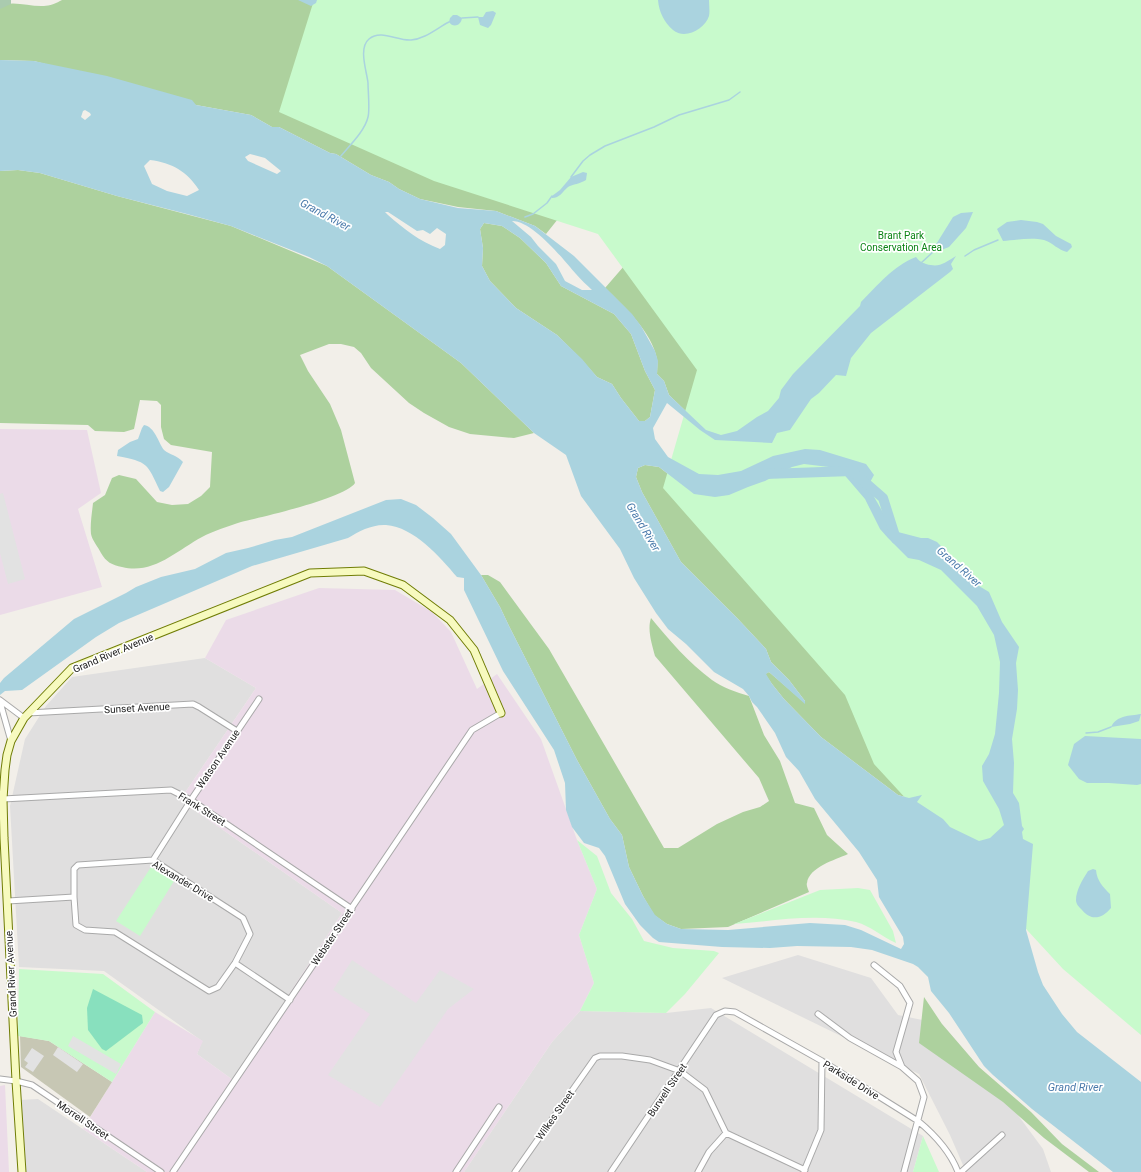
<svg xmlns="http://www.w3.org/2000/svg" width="1141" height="1172" font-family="Roboto,sans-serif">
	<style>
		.residential { fill: #e0dfdf }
		.industrial { fill: #ebdbe8 }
		.construction { fill: #c7c7b4 }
		.forest { fill: #add19e }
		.cemetery { fill: #aacbaf }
		.park { fill: #c8facc }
		.pitch { fill: #88e0be }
		.parking { fill: #e2e2e2 }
		.water { fill: #aad3df; fill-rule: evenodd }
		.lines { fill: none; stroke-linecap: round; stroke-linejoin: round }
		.stream { stroke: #aad3df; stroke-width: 1.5 }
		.river { stroke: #aad3df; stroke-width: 10 }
		.street-casing { stroke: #a9a9a9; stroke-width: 7 }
		.secondary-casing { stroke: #707d05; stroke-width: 9 }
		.street { stroke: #fff; stroke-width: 5 }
		.secondary { stroke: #f7fabf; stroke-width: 7 }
		.labels { text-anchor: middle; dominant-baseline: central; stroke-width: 3.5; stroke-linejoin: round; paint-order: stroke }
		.park-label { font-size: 10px; fill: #0c8416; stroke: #fff }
		.street-label { font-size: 10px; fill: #222; stroke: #fff }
		.water-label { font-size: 11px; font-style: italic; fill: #4a7aab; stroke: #fff }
	</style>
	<rect width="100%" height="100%" fill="#f2efe9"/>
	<path class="residential" d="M205,658L256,688L180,800L342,913L233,1080L197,1054L202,1041L104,971L19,967L10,806L25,739L46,706L72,677Z
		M798,955L871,978L898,1015L942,1024L979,1067L992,1080L1043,1149L1051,1172H966L950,1135L919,1074L722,978Z
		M711,1008L923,1136L913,1172H464L552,1042L580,1011L666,1013Z
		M38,1099L147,1172H24L20,1100Z"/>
	<path class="industrial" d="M0,429L87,430L101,493L78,509L102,587L0,615Z
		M319,588L395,590L432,612L451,632L477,689L497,674L541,739L577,840L597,889L579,935L594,983L580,1011L552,1042L464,1172H147L83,1129L155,1012L203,1041L197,1054L233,1080L342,913L180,800L256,688L205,658L226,620Z
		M5,1085L9,1172H0V1086Z"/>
	<path class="construction" d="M20,1036L49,1041L112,1082L90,1117L21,1067Z"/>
	<path class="forest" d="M62,0H984L585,185L546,234L535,226L496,211L458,207L420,199L399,189L389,182L371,175L336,154L330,153L279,127H272L251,115L196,105L34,61L0,60V6C13,0 30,7 44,6C49,6 57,3 62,0Z
		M18,170L40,173L117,196L231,226L327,266L461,363L534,433L514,438L470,434L449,427L424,413L409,403L371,368L361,353L354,347L341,344H329L300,355L308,371L330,404L341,430L355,483C346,498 262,517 241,522C229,526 213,531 202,537C176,551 153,575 122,567C112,565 106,562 101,553C98,547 92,540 91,534C90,524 92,513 93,503L105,495L112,478L119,475L136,479L157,502L172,505L188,504L201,496L210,487L212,452L171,445L164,439L161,427V405L157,401L140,400L134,429L124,432L95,431L88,425L0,423V171Z
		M484,223L502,226L520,238L546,263L561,286L614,314L631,334L645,371L655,390L650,417L645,421H639L621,398L612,384L597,377L581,359L557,335L516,308L490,281L482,266L483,248L480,229Z
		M650,236L725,356L694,419L669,395L664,381L657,374C657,369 658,364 657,359C652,332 624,306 605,288Z
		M645,465L659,467L694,494L729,495L909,798L898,795L821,737L784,699L772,684L765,674L769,672L805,703V701L789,680L771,662L766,649L738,619L681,562L642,492L636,477L638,468Z
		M481,575H488L500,582L549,649L664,848H678L717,824L743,812L760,807L769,801L759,778L655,656C652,644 647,630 651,618C669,640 689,663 712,680C723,688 736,692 749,696L764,735L780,761L795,803L814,808L827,835L848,854C835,860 809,867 807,883C806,885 808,889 809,892L728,927L681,929L667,924L654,915L643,896L629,867L622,835L610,819L577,760L509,626L500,607Z
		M924,997L942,1024L979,1067L1031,1112L1062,1144L1099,1172H1089L1044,1138L1003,1102L919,1043Z"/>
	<path class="cemetery" d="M0,0H11V4L0,9Z"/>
	<path class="park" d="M314,0H1141V1035L1063,969L874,764L845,695L663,488L697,370L598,234L434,181L279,112Z
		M577,840L597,856L611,893L632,919L644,941L673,948L714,951L719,953L685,994L666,1013L580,1011L594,983L579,935L597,889Z
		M151,867L174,881L140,936L116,921Z
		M858,888L870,890L893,931L896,943C882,937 871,926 856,922C816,913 774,921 734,924L820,890Z
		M19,969L103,974L155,1012L112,1082L49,1041L18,1036Z
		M923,1136L939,1172H913Z"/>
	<path class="pitch" d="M93,989L142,1015L143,1023L106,1051L102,1049L88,1030L87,1008Z"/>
	<path class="parking" d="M3,493L25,579L8,584L0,553V494Z
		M352,960L416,1003L440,970L474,989L448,1009L380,1107L328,1075L370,1014L333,990Z
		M73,1036L121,1064L116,1074L68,1046Z
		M58,1047L83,1064L77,1072L53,1055Z
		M32,1048L44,1056L33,1072L25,1067L28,1063L24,1060Z"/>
	<path class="water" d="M298,0H317L316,3L311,6Z
		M658,0H709C709,5 710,11 709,16C705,29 685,40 673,30C664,22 659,12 658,0Z
		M493,11L496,13L491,25L488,28L480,25L478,17H483L486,12Z
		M453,15H457L462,18C461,26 453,28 449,22L450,18Z
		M0,60L34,61L107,76L192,100L196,105L251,115L272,127H279L330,153L336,154L371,175L389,182L399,189L420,199L458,208L496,211L535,226L574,256L632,314L641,326L655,351L658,361L657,374L664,381L669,395L706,430L721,435L737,431L757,417L768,411L779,398L781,390L793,374L860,306L861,302C878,285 893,266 916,257C919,261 921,262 926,264C940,268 944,263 956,256L951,264L953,269L950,272L871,333L851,358L846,376L836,375L819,393L811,399L790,430L777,433L772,443L715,440L700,430L667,403L653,428L655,439L668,457L699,474L718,475L741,471L773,456L805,449L820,450L866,464L874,475L868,486L890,525L898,532L921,538H928L937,542L947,552L974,583L989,592L1002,622L1019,647L1016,663L1018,690L1017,709L1012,739L1014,763L1013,793L1019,803L1022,826L1024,829L1022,832L1023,839L1033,844L1026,930L1038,972L1043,985L1062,1014L1077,1032L1141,1082V1172H1113L1032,1109L993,1075L984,1066L949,1013L931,991L928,977L918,967L913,964L872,950L851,947L797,946L770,948L722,947L659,942L653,938L640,925L625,904L605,856L599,848L584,843L572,827L566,810L565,783L554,750L503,671L464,590V578L457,577C440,557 414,527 386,525C373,524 359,531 348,538L252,566L119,623L96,637L22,690L5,691L0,695V683L4,678L74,619L126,593L136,587L161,577L195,569L226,553L248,548L275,540L292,537L386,500L401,499L416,505L433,518L451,534L481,575L500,607L509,626L577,760L610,819L622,835L629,867L643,896L655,915L667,924L681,929L728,930L810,923L845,925L861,930L901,949L904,944L903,937L879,897L877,880L859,852L815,799L799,771L786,757L775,733L757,707L752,702L749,696L743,689L714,672L686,644L668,629L656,613L634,578L620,549L581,496L566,455L534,433L461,363L327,266L309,257L231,226L187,214L117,196L40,173L18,170L0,171ZM85,110L90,113L91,115L85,120L81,117L83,111ZM250,154L265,158L281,171L277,174L248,161L245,157ZM150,160C172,163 187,171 199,190L187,196L167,191L152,184L144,166ZM385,212H388L417,231L423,230L430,234L437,228L446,234L445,245L440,249C419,241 404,229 388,215ZM512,221C533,221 563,259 576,274C581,280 587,285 592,290H582L565,281L556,264L538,246L531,237ZM484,223L502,226L520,238L546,263L561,286L614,314L631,334L645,371L655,390L650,417L645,421H639L621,398L612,384L597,377L582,359L557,335L516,308L490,281L482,266L483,248L480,229ZM804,464L829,467L841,471L865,499L880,529L888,538L908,558L919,560L941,570L977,606L994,635L1000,662L999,693L995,734L989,754L982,766L983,781L999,809L1004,825L990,838L979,841L950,827L943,819L917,802L922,795L909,798L898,795L821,737L784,699L772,684L766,674L769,672L805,704V701L789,680L771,662L766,649L738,619L681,562L642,492L636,477L638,468L645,465L659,467L694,494L715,497L729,495L748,487L765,481L792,467Z
		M583,172L587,173L586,180C580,184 573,184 568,187C562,192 560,198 552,198V196L560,190L571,177Z
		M973,212L966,228L949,247L936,252L935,246L953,217L961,213Z
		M1021,220L1037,222L1043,224L1056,236L1071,244L1072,247L1067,252C1058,250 1053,243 1044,240C1032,237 1015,240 1003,241L997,229L1007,222Z
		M144,425C155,427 158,442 164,450C170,455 177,455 183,462L169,487L163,492L160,491C147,463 148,462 117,456L118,450L130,442L138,439L142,428Z
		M1141,714L1139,721L1130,724L1111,727C1117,715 1129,716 1141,714Z
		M1085,736L1141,739V784L1137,785L1109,783H1087L1079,779L1068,765L1074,744Z
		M1093,869L1096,870C1097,881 1103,887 1110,894L1111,908C1102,919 1091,921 1082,910C1079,907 1076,904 1076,900C1076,890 1083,879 1088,871Z"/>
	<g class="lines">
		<path class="stream" d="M462,18L478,17
			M340,157C349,146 365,131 368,117C370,110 368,91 368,83C367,72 358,48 369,39C381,29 397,41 411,40C425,39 437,28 449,22
			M571,177L583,161L590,155L605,146L654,127L679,115L729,100L740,92
			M525,217L533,214L547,203L552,196
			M965,256L974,250L998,240
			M921,263L933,252
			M1086,733L1098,732L1111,727"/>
		<path class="river" d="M765,474L852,471L883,498L896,539"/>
		<defs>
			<path id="street" d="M0,700L24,718
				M0,702L11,741
				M28,713L193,704L199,707L237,731
				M3,799L171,790L191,800L352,909
				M153,860L243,918L250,934L235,963L218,987L209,991L115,932L85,930L76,925L74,897V869L78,865Z
				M153,860L191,800L259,699
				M8,901L74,897
				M235,963L290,1000
				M874,965L900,986L910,1003L896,1052L902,1067L918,1081L924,1097L904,1172
				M818,1014L850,1038L902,1067
				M0,1079L16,1081L32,1085L161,1172
				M804,1171L821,1130L822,1061
				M173,1172L472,730L501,713
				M456,1172L499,1107
				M515,1172L595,1058L600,1056H622L650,1060L680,1071L705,1090L726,1133L805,1170
				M611,1172L716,1015L725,1011L735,1012L822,1061L918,1121C935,1135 950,1151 958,1172
				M698,1172L709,1152L726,1133
				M961,1172L1002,1135"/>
			<path id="secondary" d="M22,1172L16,1081L4,838L3,799L5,770L7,755L11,741L24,718L72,668L310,573L364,571L403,585L450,620L474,650L501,713"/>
		</defs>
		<use href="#street" class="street-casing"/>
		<use href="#secondary" class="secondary-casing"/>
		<use href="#street" class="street"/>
		<use href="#secondary" class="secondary"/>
	</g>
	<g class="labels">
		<g class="park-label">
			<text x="901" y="235">Brant Park<tspan x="901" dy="12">Conservation Area</tspan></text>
		</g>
		<g class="street-label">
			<text transform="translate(113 653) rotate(-23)">Grand River Avenue</text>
			<text transform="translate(137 708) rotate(-3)">Sunset Avenue</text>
			<text transform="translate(218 759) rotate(-56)">Watson Avenue</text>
			<text transform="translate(202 809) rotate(32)">Frank Street</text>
			<text transform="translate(183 881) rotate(31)">Alexander Drive</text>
			<text transform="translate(332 937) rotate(-56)">Webster Street</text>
			<text transform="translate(11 974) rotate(-93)">Grand River Avenue</text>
			<text transform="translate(851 1080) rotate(32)">Parkside Drive</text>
			<text transform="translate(667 1090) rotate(-56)">Burwell Street</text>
			<text transform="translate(555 1115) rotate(-55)">Wilkes Street</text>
			<text transform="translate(83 1120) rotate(34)">Morrell Street</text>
		</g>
		<g class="water-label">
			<text transform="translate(325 215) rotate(28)">Grand River</text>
			<text transform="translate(643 527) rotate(59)">Grand River</text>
			<text transform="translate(959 567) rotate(41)">Grand River</text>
			<text x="1075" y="1087">Grand River</text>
		</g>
	</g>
</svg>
